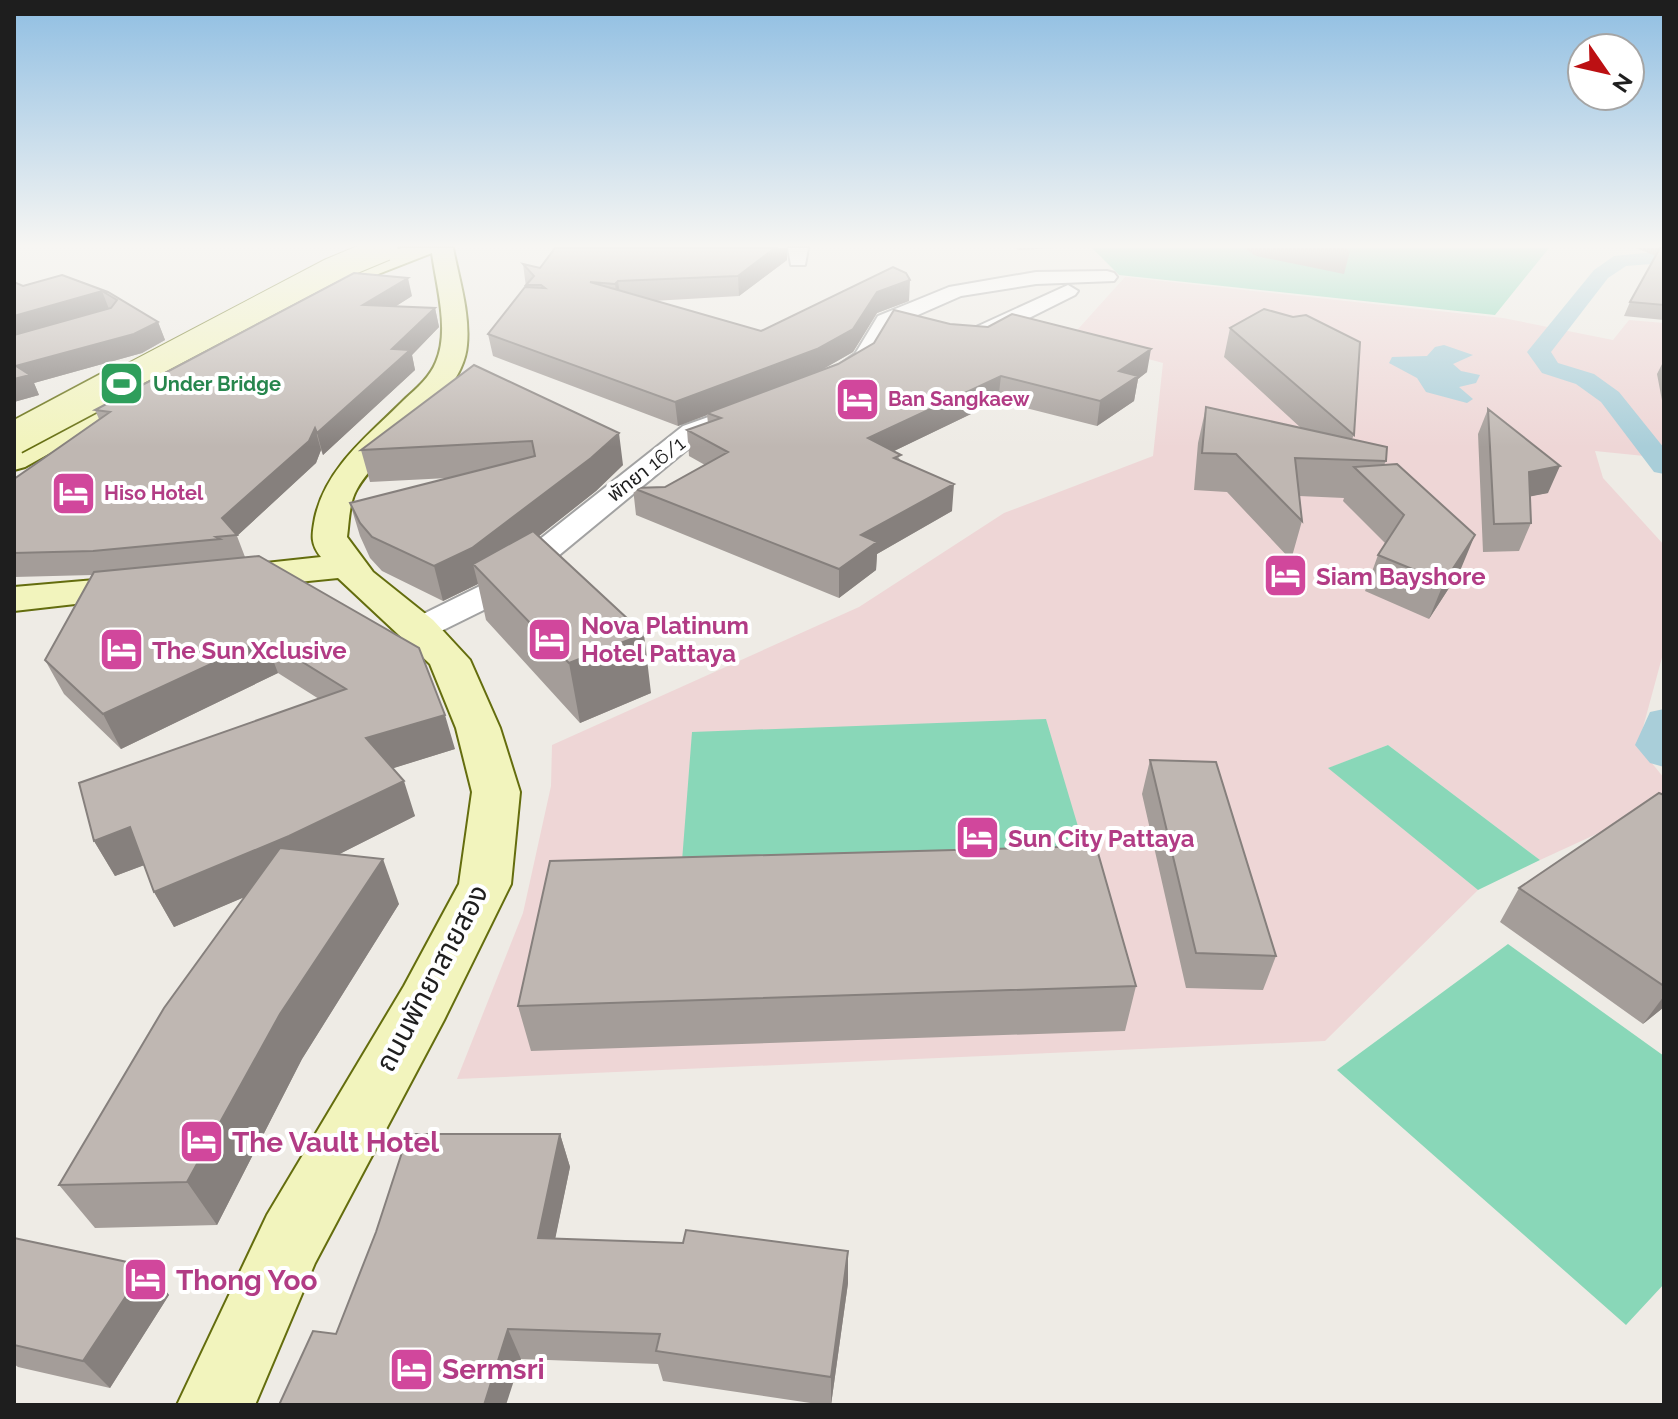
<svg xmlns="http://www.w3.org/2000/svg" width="1678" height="1419" font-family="Raleway,'Noto Sans Thai',sans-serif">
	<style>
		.commercial { fill: #eed6d6 }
		.pitch { fill: #89d7b8 }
		.water { fill: #a9ced9 }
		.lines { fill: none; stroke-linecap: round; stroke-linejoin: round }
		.canal { fill: #a9ced9; fill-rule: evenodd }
		.street-casing { stroke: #a2a2a2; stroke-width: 4 }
		.secondary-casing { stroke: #646d0e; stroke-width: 4 }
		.street { fill: #fff; fill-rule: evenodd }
		.secondary { fill: #f2f4bd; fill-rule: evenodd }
		.secondary-bridge-far1-casing { stroke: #646d0e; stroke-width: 27; stroke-linecap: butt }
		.secondary-bridge-casing { stroke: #646d0e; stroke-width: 35; stroke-linecap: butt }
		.secondary-bridge-far1 { stroke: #f2f4bd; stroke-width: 25 }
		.secondary-bridge { stroke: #f2f4bd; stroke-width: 32 }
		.wall { fill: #a49d99 }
		.shaded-wall { fill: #86807d }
		.building { fill: #bfb7b2; stroke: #86807d; stroke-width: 2 }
		.labels { text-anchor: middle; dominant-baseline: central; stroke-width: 8; stroke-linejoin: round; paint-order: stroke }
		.far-leisure-label { font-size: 20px; font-weight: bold; fill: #27864d; stroke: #fff; text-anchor: start }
		.far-hotel-label { font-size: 20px; font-weight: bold; fill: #b23c85; stroke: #fff; text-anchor: start }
		.far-street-label { font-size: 20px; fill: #1e1e1e; stroke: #fff }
		.hotel-label { font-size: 24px; font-weight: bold; fill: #b23c85; stroke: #fff; text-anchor: start }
		.near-street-label { font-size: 28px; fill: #1e1e1e; stroke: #fff }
		.near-hotel-label { font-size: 28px; font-weight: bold; fill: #b23c85; stroke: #fff; text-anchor: start }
	</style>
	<rect width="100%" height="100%" fill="#eeebe5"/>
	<path class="commercial" d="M1125,277L1503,318L1613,340L1629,320L1664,323V458L1595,451L1603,478L1664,545V650L1638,746L1664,778V803L1540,860L1388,745L1329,768L1478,890L1325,1041L457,1079L523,913L551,786L552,745L859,607L1004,513L1153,456L1163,363L1070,338Z"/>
	<path class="pitch" d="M1092,248H1549L1495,315L1119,275Z
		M1046,719L1091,870L680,887L692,732Z
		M1388,745L1540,860L1478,890L1328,768Z
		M1508,944L1664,1056V1284L1626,1325L1337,1070Z"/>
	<path class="water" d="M1444,345L1473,355L1453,364L1461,371L1480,375L1476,383L1459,387L1473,399L1467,403L1426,392L1417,378L1389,363L1392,357L1427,356L1435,347Z"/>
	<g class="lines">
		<path class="canal" d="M1664,251V263L1626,266L1608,278L1551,352L1558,363L1594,374L1619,392L1664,448V474L1654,472L1601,402L1576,384L1542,373L1527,352L1594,270L1614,256Z
			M1664,709V767L1650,763L1635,745L1650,712Z"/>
		<defs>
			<path id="street" d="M788,248H808L805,265H791Z
				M1107,271L1114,273L1117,277L1114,281L1036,284L961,296L895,325L872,364L845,381H827L824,376L855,354L878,316L949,287L1036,272Z
				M1068,285L1078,291L1075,295L979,343H963L960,338L963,333Z
				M734,408L747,416L743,422L701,438L506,599L431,636L419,639L407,636L402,629L407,622L482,585L683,426Z"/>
			<path id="secondary" d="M401,248H453C459,279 470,313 467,345C463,399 383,444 357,489C349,502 349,523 347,537L373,572L433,620L470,660L500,728L520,792L511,884L444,1020L315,1263L255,1405H177L267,1215L404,986L459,884L472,792L456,728L430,664L338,578L230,589L217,586L211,578L217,570L230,567L321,557C310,543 312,535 315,518C326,467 369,435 405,399C417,388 430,377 436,362C450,330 436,285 432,253L345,287L337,289L325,282L360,262Z
				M148,378L158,381L162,387L158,393L25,467L14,470V447Z
				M141,576L154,579L160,587L154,595L14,611V587Z"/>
		</defs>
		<use href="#street" class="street-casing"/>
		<use href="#secondary" class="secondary-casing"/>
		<use href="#street" class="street"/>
		<use href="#secondary" class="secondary"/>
		<defs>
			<path id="secondary-bridge-far1" d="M119,382L330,271L385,248"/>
			<path id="secondary-bridge" d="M14,438L123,380"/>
		</defs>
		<use href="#secondary-bridge-far1" class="secondary-bridge-far1-casing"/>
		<use href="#secondary-bridge" class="secondary-bridge-casing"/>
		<use href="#secondary-bridge-far1" class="secondary-bridge-far1"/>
		<use href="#secondary-bridge" class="secondary-bridge"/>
	</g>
	<path class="wall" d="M1016,248H1055L1018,250Z
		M1244,248H1345L1350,251L1344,274L1256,256Z
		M1636,248H1664V320L1624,316L1630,302L1656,256Z
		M787,260L739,296L653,301L761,331L909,301L877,313L853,352L823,369L1147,372L1138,379L1134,401L1097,426L998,401L894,451L901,461L952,511L877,554L876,570L839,598L636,515L633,488L665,487L705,465L689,456L687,430L708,423L707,415L678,426L493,356L488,334L526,287L523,264L540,268Z
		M14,282L23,286L108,292L158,322L165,340L142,353L34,383L39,395L14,402Z
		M412,296L396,306L435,308L439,327L412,355L415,370L323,455L321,450L316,463L237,536L245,557L455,749L393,768L415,816L339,854L399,904L302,1059L217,1225L95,1228L59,1185L244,897L174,927L154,892L144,865L115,876L94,841L319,699L278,673L121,749L64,694L45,660L92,575L14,577V479L99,419L95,410Z
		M1230,328L1354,435L1352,439L1386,461L1384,465L1460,571L1429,619L1365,591L1378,555L1385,543L1343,501L1344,498L1299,496L1302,521L1291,560L1227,492L1194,490L1198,443L1206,407L1301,428L1224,357Z
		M1664,360V411L1657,374Z
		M474,365L623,465L596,491L539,536L651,693L580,723L486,620L478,584L443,601L382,571L370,558L360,536L350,503L448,478L370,482L361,450Z
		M1488,409L1548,493L1530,496L1531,523L1519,551L1483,552L1478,434Z
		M1150,760L1276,956L1263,990L1186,988L1142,794Z
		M1664,795V1007L1643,1024L1500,922L1519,888Z
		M1136,986L1125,1031L531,1051L518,1006Z
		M560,1134L570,1167L555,1238L848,1283L831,1405H824L663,1381L658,1364L521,1359L336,1334Z
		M14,1238L146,1266L169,1295L110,1388L18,1367L14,1364Z"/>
	<path class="shaded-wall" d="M775,248H787V260L739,296L738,276Z
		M408,278L412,296L368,324L363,305Z
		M910,280L909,301L877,313L853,352L818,372L707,413V415L678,426L675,402L877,292Z
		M618,281L621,302L618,305L615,284Z
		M102,291L109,309L14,337V316Z
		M435,308L439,327L412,355L415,370L323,455L317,433L392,349Z
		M158,322L165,340L142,353L34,383L39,395L14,402V379L16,366Z
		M1151,349L1147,372L1138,379L1134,401L1097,426L1100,401L1119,371Z
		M1001,376L998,401L867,464L868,438Z
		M315,428L321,450L316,463L237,536L222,518Z
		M619,433L623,465L596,491L486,578L473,564L478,584L443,601L434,566Z
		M1560,466L1548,493L1518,499L1529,472Z
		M954,484L952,511L877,554L876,570L839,598V569L861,535Z
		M1475,535L1460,571L1429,619L1444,582Z
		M644,634L651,693L580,723L569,663Z
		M265,639L278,673L121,749L103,714Z
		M445,715L455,749L378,773L366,738Z
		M404,781L415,816L304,872L174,927L154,892Z
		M130,827L150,863L115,876L94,841Z
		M383,859L399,904L302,1059L217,1225L187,1182L280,1014Z
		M1664,996V1007L1643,1024Z
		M560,1134L570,1167L549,1269L538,1238Z
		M848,1251V1283L831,1405V1377Z
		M146,1266L169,1295L110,1388L83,1361Z
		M508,1329L521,1359L506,1405H484Z"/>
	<path class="building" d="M555,248H775L738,276L618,281L615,284L590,282L761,331L893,267L906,273L910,280L877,292L853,329L817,349L675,402L488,334L525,287L545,288L541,285H526L534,276L523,264L540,268Z
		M1660,248H1664V305L1630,302Z
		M354,273L408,278L363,305L435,308L392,349L410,350L317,433L315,428L309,441L222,518L237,535L216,537L220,539L93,551L14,553V479L110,412L95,410Z
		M62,275L108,292L158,322L134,334L16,366L30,375L14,379V335L111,308L117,300L102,291L14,316V282L23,286Z
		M1264,309L1293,317L1306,315L1360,342L1354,435L1230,328Z
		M894,310L950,324L988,327L1012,314L1151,349L1119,371L1138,376L1100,401L1001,376L868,438L901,455L894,458L954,484L861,535L877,542L839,569L633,488L665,487L728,452L687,430L721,418L707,413L838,364L874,343Z
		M474,365L619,433L591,458L472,548L434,566L372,537L360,523L350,503L535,456L532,441L361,450Z
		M1206,407L1387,447L1386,461L1295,458L1302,521L1236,454L1202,453Z
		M1488,409L1560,466L1529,472L1531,523L1494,524Z
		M1397,464L1475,535L1444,582L1378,555L1404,515L1354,467Z
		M533,531L644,634L569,663L473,564Z
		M259,556L419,648L445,715L366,738L404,781L289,836L154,892L130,827L94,841L79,783L346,689L265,639L103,714L45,660L94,572Z
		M1150,760L1216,762L1276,956L1196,953Z
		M1659,793L1664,795V986L1519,888Z
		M1096,846L1136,986L518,1006L550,861Z
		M280,848L383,859L280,1014L187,1182L59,1185L164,1008Z
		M408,1134H560L538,1238L683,1243L686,1230L848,1251L831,1377L656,1351L660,1334L508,1329L484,1405H279L313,1331L336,1334L376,1232Z
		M14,1238L146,1266L83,1361L14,1345Z"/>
	<linearGradient id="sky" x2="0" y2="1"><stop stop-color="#8fbee2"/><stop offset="0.55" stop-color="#f7f6f3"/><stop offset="1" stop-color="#f7f6f3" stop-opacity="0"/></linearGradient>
	<rect width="1678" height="447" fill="url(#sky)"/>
	<defs>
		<symbol id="stadium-square" viewBox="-11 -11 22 22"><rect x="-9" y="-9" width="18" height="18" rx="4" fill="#2e9e5b" stroke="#fff"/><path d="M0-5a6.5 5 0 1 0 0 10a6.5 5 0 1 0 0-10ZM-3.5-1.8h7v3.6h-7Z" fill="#fff"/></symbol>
		<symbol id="hotel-square" viewBox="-11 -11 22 22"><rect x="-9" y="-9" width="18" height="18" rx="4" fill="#d1479c" stroke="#fff"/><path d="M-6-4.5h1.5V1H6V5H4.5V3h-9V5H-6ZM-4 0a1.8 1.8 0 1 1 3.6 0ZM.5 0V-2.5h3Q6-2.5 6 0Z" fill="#fff"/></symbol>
	</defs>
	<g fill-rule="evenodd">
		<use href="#stadium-square" x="96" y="358" width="51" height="51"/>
		<use href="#hotel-square" x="832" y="374" width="51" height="51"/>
		<use href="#hotel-square" x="48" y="468" width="51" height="51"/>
		<use href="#hotel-square" x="1260" y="550" width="51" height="51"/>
		<use href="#hotel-square" x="524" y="614" width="51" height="51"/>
		<use href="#hotel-square" x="96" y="624" width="51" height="51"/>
		<use href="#hotel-square" x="952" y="812" width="51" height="51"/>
		<use href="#hotel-square" x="176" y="1116" width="51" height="51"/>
		<use href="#hotel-square" x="120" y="1254" width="51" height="51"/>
		<use href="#hotel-square" x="386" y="1344" width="51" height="51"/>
	</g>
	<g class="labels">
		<g class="far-leisure-label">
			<text x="153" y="384">Under Bridge</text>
		</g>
		<g class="far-hotel-label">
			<text x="888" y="399">Ban Sangkaew</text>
			<text x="104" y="493">Hiso Hotel</text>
		</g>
		<g class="far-street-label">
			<text transform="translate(646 469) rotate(-38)">พัทยา 16/1</text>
		</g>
		<g class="hotel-label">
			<text x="1316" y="576">Siam Bayshore</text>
			<text x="581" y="625">Nova Platinum<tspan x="581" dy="28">Hotel Pattaya</tspan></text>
			<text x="152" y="650">The Sun Xclusive</text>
			<text x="1008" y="838">Sun City Pattaya</text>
		</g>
		<g class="near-street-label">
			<text transform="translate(432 978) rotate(-62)">ถนนพัทยาสายสอง</text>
		</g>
		<g class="near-hotel-label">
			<text x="232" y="1142">The Vault Hotel</text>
			<text x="176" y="1280">Thong Yoo</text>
			<text x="442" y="1369">Sermsri</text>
		</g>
	</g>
	<rect width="1678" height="1419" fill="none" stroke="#1e1e1e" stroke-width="32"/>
	<g transform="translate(1606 72) rotate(124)"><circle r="38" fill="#ffffff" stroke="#a5a5a5" stroke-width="2"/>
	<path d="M0-6L14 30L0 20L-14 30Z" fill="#bc1013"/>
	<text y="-12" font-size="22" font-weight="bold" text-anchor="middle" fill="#1e1e1e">N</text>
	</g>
</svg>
